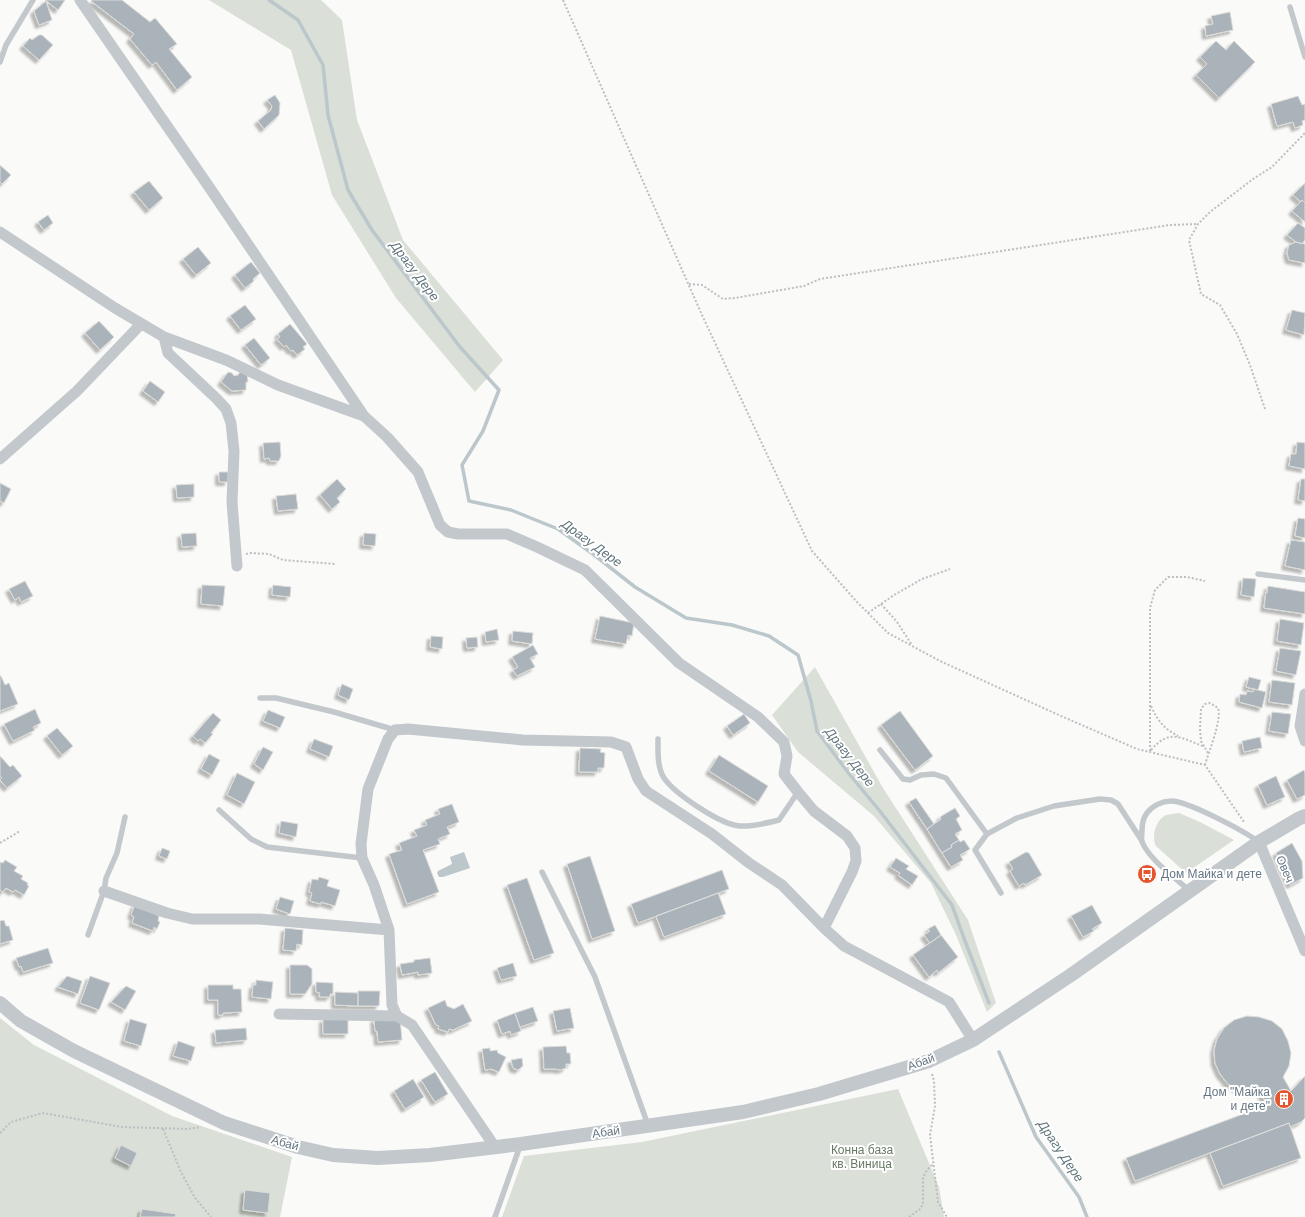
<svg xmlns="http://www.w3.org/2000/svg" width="1305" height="1217" font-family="Arial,sans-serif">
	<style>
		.green { fill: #dadfd7 }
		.water { fill: #bbc7cb }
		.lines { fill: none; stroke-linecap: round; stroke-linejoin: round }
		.stream { stroke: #bbc7cb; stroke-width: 3.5 }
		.building { fill: #aab3b9; stroke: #dcdcda; filter: url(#shadow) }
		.path { stroke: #bbbfc2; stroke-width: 2; stroke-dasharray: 2 2; stroke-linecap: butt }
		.service { stroke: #c3c8cc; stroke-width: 5.5 }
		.minor { stroke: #c3c8cc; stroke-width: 11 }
		.tertiary { stroke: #c3c8cc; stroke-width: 14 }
		.labels { text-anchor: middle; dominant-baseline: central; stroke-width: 4; stroke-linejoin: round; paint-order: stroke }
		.street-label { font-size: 12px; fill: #657683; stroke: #fff }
		.poi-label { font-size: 12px; fill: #657683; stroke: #fff; text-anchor: start }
		.park-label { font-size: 12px; fill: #687a64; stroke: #fff }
		.water-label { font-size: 13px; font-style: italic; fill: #60757c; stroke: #fff }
	</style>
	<defs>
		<filter id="shadow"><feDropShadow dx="-3.5" dy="3.5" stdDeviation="1" flood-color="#0004"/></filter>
	</defs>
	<rect width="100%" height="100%" fill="#fafaf8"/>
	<path class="green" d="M209,0H321L342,20L357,120L403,240L503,360L475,392L396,298L332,195L291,50Z
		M815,667L883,788L968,920L996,1003L987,1012L956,935L931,883L874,816L798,752L772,715Z
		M1179,813L1200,822L1234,840L1186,873L1156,846C1151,837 1156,819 1166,815C1170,814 1175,814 1179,813Z
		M0,1018L34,1045L172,1116L292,1157L280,1217H0Z
		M898,1089L939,1187L944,1217H502L524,1156L642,1142Z"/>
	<path class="water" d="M464,852L470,868L443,877H439L437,873L438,871L452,864L450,857Z"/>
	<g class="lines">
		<path class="stream" d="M269,0L298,20L323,65L328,115L348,190L372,230L460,347L499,390L483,431L462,465L469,501L511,510L558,529L593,554L635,587L686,618L732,625L769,636L798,655L811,701L817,731L850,775L879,810L952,905L965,941L989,1003
			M999,1052L1036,1137L1079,1197L1087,1217"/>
	</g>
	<path class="building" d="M45,0H65L58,10Z
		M92,0H122L150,22L155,18L177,44L169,49L192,77L177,90L156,62L152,65L130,39L134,34L91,1Z
		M46,1L52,20L39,25L34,11Z
		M1230,12L1233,30L1206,36L1205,26L1213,24L1211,16Z
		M39,35H42L53,45L39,60L23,46L30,38L32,40Z
		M1216,41L1226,50L1234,41L1255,62L1219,98L1196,75L1207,64L1200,57Z
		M275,95L280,103L279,115L264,129L258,121L271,110L272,106L267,100Z
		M1298,96L1302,105L1305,104V120L1302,121L1303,125L1295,128L1293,122L1277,126L1271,104Z
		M0,165L11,175L2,184L0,182Z
		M149,181L163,198L149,210L134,192Z
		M1305,183V203L1302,200L1301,202L1293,195Z
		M1302,200L1305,203V222L1292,211Z
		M48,215L53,223L44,230L38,222Z
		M1298,223L1305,228V240L1302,244L1296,242L1287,235Z
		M1296,242L1305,244V263L1289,260L1287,253L1289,245Z
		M198,247L211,263L196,275L183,259Z
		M251,262L260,273L253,279L254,281L245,288L235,275Z
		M245,305L256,319L241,330L230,316Z
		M1292,310L1305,313L1304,335L1286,330Z
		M99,321L114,337L100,350L85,333Z
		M290,324L307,344L303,347L305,349L297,355L293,350L291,351L286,345L284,347L277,339L280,337L278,334Z
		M254,338L270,358L261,365L245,345Z
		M228,372L232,373L234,376L238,375L240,372L247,374L248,382H246V390L232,391L221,382Z
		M150,381L165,392L158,402L143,391Z
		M280,442L281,456L279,461H270L269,458L264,459L263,443Z
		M1297,442L1305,443V469L1289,466L1291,454H1296Z
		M219,472H228V482H219Z
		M337,479L346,489L337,498L340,502L332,509L320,495Z
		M1301,479H1305V501L1298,500Z
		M0,483L11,489L4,503L0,501Z
		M194,484V497L177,498L176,485Z
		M296,494L298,509L278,511L276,496Z
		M1298,518L1305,519V538L1295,536Z
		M196,533L197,546L182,547L181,534Z
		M364,533L376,534L375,546L363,545Z
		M1291,540L1305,542V570L1285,566Z
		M1243,578L1256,579L1254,597L1241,595Z
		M25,581L33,596L21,602L19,597L15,600L9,589Z
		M202,585L225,586L223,606L201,604Z
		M273,585L291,587L290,597L272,595Z
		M1268,586L1305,592V614L1264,608L1266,592L1267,593Z
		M600,616L634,623L632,636L628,635L626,644L595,639Z
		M1280,619L1304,623L1301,645L1277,641Z
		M497,629L499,640L486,642L485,632Z
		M513,631L533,633L532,644L512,641Z
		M431,636L443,637L442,649L430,647Z
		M477,637L478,647L467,648L466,638Z
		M533,645L538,654L530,658L535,667L517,676L513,670L518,667L512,657Z
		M1280,648L1301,651L1296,675L1276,671Z
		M0,676H1L5,685L9,683L18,704L0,711Z
		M1249,677L1261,680L1258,690L1246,687Z
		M1272,680L1295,683L1292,705L1269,702Z
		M342,684L353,689L349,700L338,695Z
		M1254,689L1266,692L1262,708L1239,702L1240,694L1246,695L1247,691L1253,692Z
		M35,709L41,723L33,727L35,730L13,741L4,724Z
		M268,710L285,717L280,728L263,721Z
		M900,711L933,756L915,770L881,725Z
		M1272,712L1291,714L1288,734L1269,731Z
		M213,713L221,720L211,733L213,734L205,743L200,739L198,741L193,736Z
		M744,714L750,723L733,735L727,726Z
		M57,728L73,746L62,755L47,736Z
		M1260,737L1262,748L1244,752L1242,741Z
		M314,739L333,746L329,757L310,749Z
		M263,747L273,752L263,770L254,764Z
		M580,748L601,749L600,752L605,753L604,768H598V772H579Z
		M209,754L220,760L212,775L201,769Z
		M719,755L768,786L758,802L709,771Z
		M0,756L10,767L13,765L22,776L7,788L0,780L2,778L0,776Z
		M1304,770L1305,773V795L1297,799L1287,780Z
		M237,773L255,782L244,804L227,795Z
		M1276,776L1285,797L1267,805L1258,785Z
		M916,798L934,824L927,829L909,802Z
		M452,804L459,822L447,827L450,834L438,839L440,844L423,850L439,892L407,904L389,854L402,850L399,843L417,836L414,830L427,825L425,820L440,814L438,809Z
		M955,808L960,816L956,819L962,830L955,834L959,840L951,845L952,847L942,853L927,829L941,819L940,817Z
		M281,821L298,824L296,837L279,833Z
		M959,840L960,842L964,840L970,849L960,855L963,860L951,867L942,853L952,847L951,845Z
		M1292,843L1302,861L1303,878L1290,885L1276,853Z
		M162,848L170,851L167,859L159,856Z
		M1026,852L1029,853L1042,875L1025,885L1024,883L1019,886L1010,871L1013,869L1009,862Z
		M590,856L615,931L592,939L567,864Z
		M896,858L909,866L906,869L918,876L912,885L898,875L900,873L890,867Z
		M5,860L17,867L14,871L23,876L21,879L28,883L27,885L29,886L24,895L15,890L13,892L6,888L3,892L0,890V862L3,863Z
		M722,870L729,889L638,923L631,904Z
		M319,877L329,880L327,886L340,890L335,906L321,902V904L310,901L312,893L309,892L312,879L318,880Z
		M527,878L554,953L534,960L507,885Z
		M718,893L726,914L664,937L656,916Z
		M280,897L294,901L290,914L276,909Z
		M135,904L159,916L158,921L160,922L157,929L154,927L153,931L132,923L134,917L131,915Z
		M1092,905L1102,923L1092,929L1094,931L1083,937L1071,916Z
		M4,920L6,926H9L13,940L0,944V921Z
		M935,925L941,935L930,943L924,935L930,931L928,929Z
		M285,928L303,930L302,945L297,944L296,951L283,950Z
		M941,935L958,957L938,973L937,970L929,977L913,955Z
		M48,948L53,963L23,972L21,966L19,967L16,958Z
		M430,958L432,973L418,975V972L402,975L400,964L414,962V960Z
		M513,963L517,976L501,980L497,968Z
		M290,965H307L312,969V984L305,994H290Z
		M67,976L82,981L78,994L58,987Z
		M90,976L110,983L99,1010L80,1003Z
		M256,980L273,982L271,999L252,997L253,985H256Z
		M316,982L333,983V994H330V997H319L320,993L316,992Z
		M208,985H233V989H241L242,1012L223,1013V1015H218V1000H208Z
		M126,986L136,991L125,1010L111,1002Z
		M358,991H380L379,1006H358Z
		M335,992L358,993V1006L335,1005Z
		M445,1000L447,1006L454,1009L463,1004L472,1021L453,1030L449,1029L448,1032L438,1029L439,1026L436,1025L428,1008Z
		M533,1007L538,1021L520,1027L515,1013Z
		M570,1008L574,1028L557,1031L553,1011Z
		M515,1013L521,1031L511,1035L510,1031L502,1034L497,1020Z
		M1247,1016L1259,1017L1272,1021L1282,1029L1288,1041L1291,1053L1289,1066L1283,1077L1291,1091L1305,1076V1118L1301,1122L1290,1127L1289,1123L1135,1181L1126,1158L1267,1105L1260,1091L1251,1093L1239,1090L1228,1084L1220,1074L1215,1063L1214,1051L1217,1039L1224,1028L1234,1020Z
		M400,1018L402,1040L378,1042L377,1031H375L374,1019Z
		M130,1019L147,1024L141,1046L124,1041Z
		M323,1019H348V1034H323Z
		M246,1028L247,1040L216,1043L215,1030Z
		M178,1041L195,1047L191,1061L173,1056Z
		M566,1046L567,1053H570L571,1064H566V1068L560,1070L556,1069H544L543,1047Z
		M490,1048V1051L497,1050L498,1053L506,1057L499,1072L491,1069L485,1070L482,1049Z
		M522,1058L523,1066L518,1070L513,1068L511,1060Z
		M435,1072L448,1094L435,1102L421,1080Z
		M413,1079L424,1097L405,1109L394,1091Z
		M1289,1123L1301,1158L1223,1186L1210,1153Z
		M121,1145L137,1153L131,1166L115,1158Z
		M245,1190L270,1193L268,1213L243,1210Z
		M142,1209L176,1214L175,1217H140Z"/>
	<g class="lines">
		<path class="path" d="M563,0L702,315L812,551L856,601L888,633L940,661L1061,716L1137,749L1205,765L1244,822
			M689,284L702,285L723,299L735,298L804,286L820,279L1170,225L1198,224
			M1265,409L1250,365L1237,334L1220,305L1201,294L1189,240L1198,224L1210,212L1253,179L1272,167L1305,133
			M246,554L251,553L269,554L283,560L336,564
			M881,604L897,622L912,645
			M868,613L894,595L922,579L950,569
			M1151,706C1158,721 1163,728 1178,736
			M1151,750C1170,728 1181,738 1205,747
			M1150,751V608L1155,590L1168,577H1187L1205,581
			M1205,765C1209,751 1222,720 1218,708L1210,703L1205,704L1201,709L1200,729L1201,741L1208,753
			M0,843L20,831
			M932,1074L934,1081L935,1106L930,1135L938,1202L947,1217
			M163,1129L181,1172L195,1198L211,1217
			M0,1133L11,1122L43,1113L122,1127L188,1129L201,1127
			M909,1217L920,1209L923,1204V1177L927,1170L934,1163"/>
		<path class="service" d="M1290,7L1305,57
			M0,62L6,45L33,0
			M1258,574L1305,580
			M260,698H276L334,712L395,730
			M658,739C658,751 657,767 664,778C675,794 721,825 740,826C752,827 767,823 779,820L798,792
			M880,750L903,779L910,780L921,775L934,774L946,778L987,834
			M219,810L251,839L267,847L362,858
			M542,872L595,977L648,1125
			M1189,890C1174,877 1150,860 1142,842C1141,838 1142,833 1142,830C1142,823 1143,818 1147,813C1152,806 1162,801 1171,801C1188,801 1244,831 1259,842
			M1001,893L975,850L987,834L1017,818L1054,806L1100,799L1111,800L1118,804L1142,841
			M88,935L104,891L106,878L117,853L125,817
			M495,1217L520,1146"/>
		<path class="minor" d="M80,0L205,181L364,416L387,437L418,472L440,525L448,532L458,534H507L537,547L585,570L679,663L758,717L784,742L787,756L784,774L798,792L814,811L847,836L855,848L856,861L852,872L824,928L844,946L949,1002L973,1040
			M0,232L115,308L164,337L226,360L278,385L364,416
			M164,337L168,353L217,399L226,409L231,423L234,451L232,502L237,566
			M0,459L77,391L141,324
			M1305,694L1300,726L1305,741
			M1259,842L1305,951
			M104,891L167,913L192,919H259L389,930
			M279,1014L397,1016
			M495,1147L412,1025L397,1016L392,1005L389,930L374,885L362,858L361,844L368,789L388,739L395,730L408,729L523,740L611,742L626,747L638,779L646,791L712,834L749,863L782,885L824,928"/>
		<path class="tertiary" d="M0,1003L21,1021L74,1051L224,1123L298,1147L333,1155L378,1158L430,1155L521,1144L743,1112L819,1094L929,1061L973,1040L1071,975L1259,842L1298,819L1305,816"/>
	</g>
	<defs>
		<symbol id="bus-disc" viewBox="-11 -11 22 22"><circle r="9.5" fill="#e4572e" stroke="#fff"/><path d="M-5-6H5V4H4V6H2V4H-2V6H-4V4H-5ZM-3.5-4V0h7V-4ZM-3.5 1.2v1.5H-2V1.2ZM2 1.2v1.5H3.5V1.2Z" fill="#fff"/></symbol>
		<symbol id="building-disc" viewBox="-11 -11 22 22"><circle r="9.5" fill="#e4572e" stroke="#fff"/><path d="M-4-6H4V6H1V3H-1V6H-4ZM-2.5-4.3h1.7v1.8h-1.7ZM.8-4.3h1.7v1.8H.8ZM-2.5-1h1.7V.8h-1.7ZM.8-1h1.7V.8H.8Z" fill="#fff"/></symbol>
	</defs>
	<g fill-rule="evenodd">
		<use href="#bus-disc" x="1136" y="863" width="22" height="22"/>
		<use href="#building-disc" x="1273" y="1088" width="22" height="22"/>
	</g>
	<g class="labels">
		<g class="street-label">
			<text transform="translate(1285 869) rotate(67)">Овеч</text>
			<text transform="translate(921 1062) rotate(-20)">Абай</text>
			<text transform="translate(606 1132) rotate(-8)">Абай</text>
			<text transform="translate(285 1143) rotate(16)">Абай</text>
		</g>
		<g class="poi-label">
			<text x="1161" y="874">Дом Майка и дете</text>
			<text x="1270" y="1092" text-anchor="end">Дом "Майка<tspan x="1270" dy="14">и дете"</tspan></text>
		</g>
		<g class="park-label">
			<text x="862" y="1150">Конна база<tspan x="862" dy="14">кв. Виница</tspan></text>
		</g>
		<g class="water-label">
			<text transform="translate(415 271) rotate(53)">Драгу Дере</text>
			<text transform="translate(592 543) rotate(36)">Драгу Дере</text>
			<text transform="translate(850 757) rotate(52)">Драгу Дере</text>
			<text transform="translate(1061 1151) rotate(56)">Драгу Дере</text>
		</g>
	</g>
</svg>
